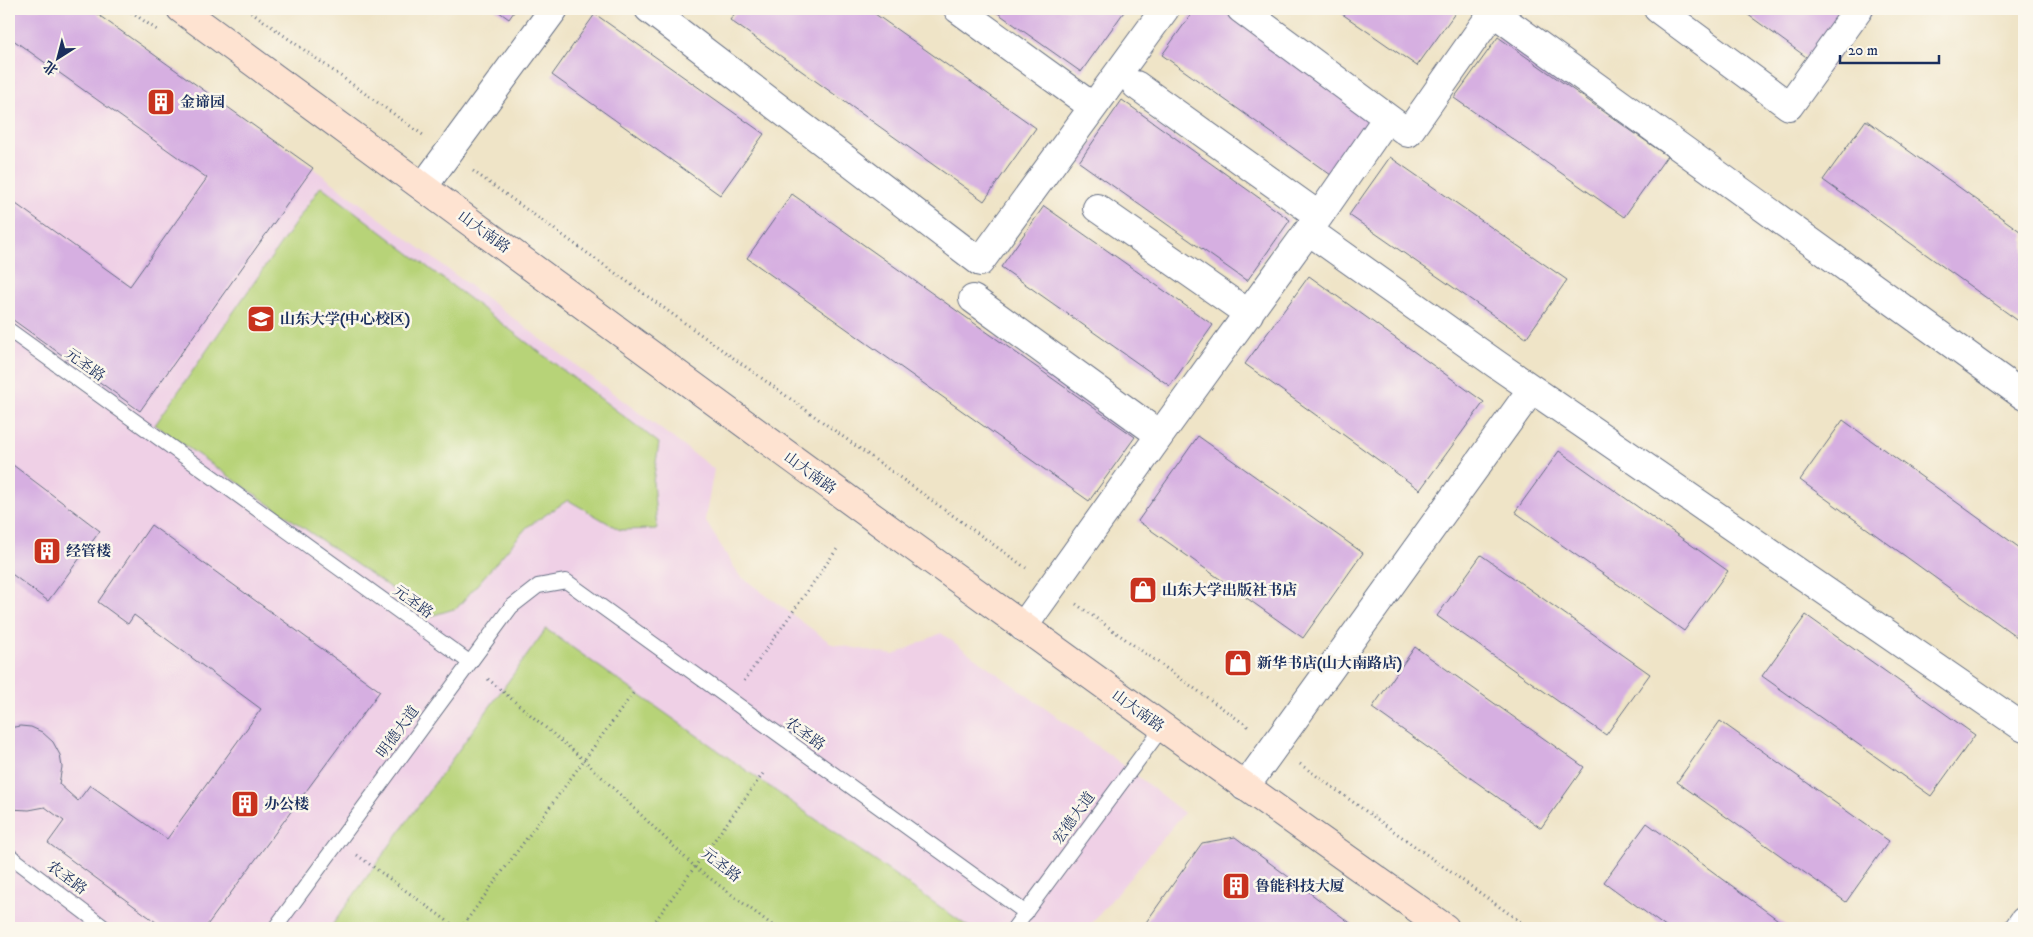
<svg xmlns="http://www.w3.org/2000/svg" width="2033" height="937" font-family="'IM FELL DW Pica','Noto Serif SC',serif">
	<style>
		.built { fill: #efd0e6 }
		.green { fill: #b7d378; stroke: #69816b }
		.building { fill: #d6afe1 }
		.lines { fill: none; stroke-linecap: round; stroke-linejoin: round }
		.service-casing { stroke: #656e83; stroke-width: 16 }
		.minor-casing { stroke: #656e83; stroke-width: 30 }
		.secondary-casing { stroke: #656e83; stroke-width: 30 }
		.path { stroke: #656e83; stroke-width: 3; stroke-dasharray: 1 4; stroke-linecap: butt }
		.service { stroke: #fff; stroke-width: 14 }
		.minor { stroke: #fff; stroke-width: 28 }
		.secondary { stroke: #fee3d1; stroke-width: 28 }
		.labels { text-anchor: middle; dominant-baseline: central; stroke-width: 5; stroke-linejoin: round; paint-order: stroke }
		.poi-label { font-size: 15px; font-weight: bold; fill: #1b2f5e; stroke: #fbf7ec; text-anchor: start }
		.street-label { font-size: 15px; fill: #1b2f5e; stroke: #fbf7ec }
	</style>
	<rect width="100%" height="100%" fill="#fbf7ec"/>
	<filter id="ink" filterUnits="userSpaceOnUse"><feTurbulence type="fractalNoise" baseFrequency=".02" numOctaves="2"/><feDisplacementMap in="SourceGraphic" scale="10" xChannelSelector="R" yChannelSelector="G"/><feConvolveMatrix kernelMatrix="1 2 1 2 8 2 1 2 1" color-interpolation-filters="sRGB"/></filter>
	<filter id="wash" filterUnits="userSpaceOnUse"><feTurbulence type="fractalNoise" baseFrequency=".0096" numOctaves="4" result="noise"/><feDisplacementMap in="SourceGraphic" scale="20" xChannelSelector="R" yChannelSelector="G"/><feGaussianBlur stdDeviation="1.12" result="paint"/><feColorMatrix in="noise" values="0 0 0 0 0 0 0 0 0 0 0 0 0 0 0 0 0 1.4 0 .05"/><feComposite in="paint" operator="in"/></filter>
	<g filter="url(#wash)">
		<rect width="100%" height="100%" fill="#efe4c7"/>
		<path class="built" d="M9,9H90L313,168L714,469L705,520L739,575L832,644L894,655L941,633L1122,764L1184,813L1088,928H9Z"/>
		<path class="green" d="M321,186L659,443L653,482L657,529L620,530L568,500L527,527L457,608L431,616L155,425Z
			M546,629L970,928H330Z"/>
		<g id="blocks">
			<path class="building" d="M9,9H90L313,168L140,411L9,317V199L130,286L207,178L9,37Z
				M495,9H516L509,19Z
				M738,9H868L1036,128L984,201L730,20Z
				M992,9H1126L1081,72Z
				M1195,9H1226L1375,114L1331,175L1162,55Z
				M1335,9H1458L1417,66Z
				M1740,9H1874L1827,72Z
				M595,14L764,134L720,195L552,75Z
				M1498,37L1667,156L1624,217L1454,98Z
				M1122,100L1290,220L1247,281L1079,162Z
				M1866,120L2024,234V325L1823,180Z
				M1390,157L1567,280L1526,338L1349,215Z
				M792,194L1135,437L1089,501L747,258Z
				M1044,206L1213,325L1170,386L1001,267Z
				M1309,276L1484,402L1420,490L1245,364Z
				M1843,420L2024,551V642L1800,480Z
				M1198,436L1363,553L1303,638L1138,521Z
				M1559,451L1728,571L1684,631L1515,512Z
				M9,462L100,531L48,601L9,572Z
				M151,525L380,691L205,928H164L48,843L64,821L45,807L29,810L9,809V728L20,726L31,727L42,732L53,742L60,755L62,767L59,784L78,801L90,785L167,839L261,709L134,615L128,624L98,602Z
				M1481,555L1650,674L1606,735L1437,616Z
				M1806,615L1975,735L1931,796L1762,676Z
				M1415,647L1584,767L1541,828L1372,708Z
				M1720,721L1889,841L1846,902L1677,782Z
				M1647,823L1789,928H1667L1604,882Z
				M1235,837L1357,928H1142L1202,843Z"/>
		</g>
	</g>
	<g filter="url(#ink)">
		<use href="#blocks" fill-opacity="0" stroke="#656e83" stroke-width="1"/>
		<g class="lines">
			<defs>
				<path id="service" d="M9,330L469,662
					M9,855L105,928
					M275,928L511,607L538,586L566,581L1026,913
					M1014,928L1162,728"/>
				<path id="minor" d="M649,9L980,262L1165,9
					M958,9L1093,107
					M1241,9L1408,133L1495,9
					M1658,9L1789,106L1859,9
					M1493,12L2024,396
					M1136,85L1319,216L1387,118
					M423,187L554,9
					M1097,208L1249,314
					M1309,231L1496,364L2024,728
					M973,299L1160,435L1319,216
					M1023,627L1160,435
					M1245,787L1532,389
					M2019,928L2024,921"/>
				<path id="secondary" d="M181,9C601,318 1019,628 1445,928"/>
			</defs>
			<use href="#service" class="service-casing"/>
			<use href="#minor" class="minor-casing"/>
			<use href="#secondary" class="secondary-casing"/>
			<path class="path" d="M127,9L157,30
				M247,9L423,135
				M473,171L1026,568
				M1076,604L1250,728
				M488,679L584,760L695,867L776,928
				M744,681L837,549
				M1300,764L1529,928
				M357,855L457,928
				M461,928L634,692
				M650,928L765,771"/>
			<use href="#service" class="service"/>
			<use href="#minor" class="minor"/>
			<use href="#secondary" class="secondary"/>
		</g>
	</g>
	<defs>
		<symbol id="building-square" viewBox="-11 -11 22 22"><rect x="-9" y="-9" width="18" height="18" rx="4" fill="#c8321e" stroke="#fbf7ec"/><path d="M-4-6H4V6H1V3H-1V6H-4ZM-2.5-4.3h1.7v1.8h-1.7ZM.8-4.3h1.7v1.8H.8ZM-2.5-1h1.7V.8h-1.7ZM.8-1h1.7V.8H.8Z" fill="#fff"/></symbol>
		<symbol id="university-square" viewBox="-11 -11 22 22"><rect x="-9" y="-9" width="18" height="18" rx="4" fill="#c8321e" stroke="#fbf7ec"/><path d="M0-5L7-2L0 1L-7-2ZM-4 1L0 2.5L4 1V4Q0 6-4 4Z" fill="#fff"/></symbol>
		<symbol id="shop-square" viewBox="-11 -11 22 22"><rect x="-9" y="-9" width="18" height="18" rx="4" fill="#c8321e" stroke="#fbf7ec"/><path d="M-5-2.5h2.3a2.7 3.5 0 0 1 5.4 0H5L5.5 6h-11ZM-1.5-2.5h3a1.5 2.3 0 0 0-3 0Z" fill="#fff"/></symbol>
	</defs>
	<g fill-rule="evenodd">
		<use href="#building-square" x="145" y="86" width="32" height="32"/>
		<use href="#university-square" x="245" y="303" width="32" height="32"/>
		<use href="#building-square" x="31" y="535" width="32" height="32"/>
		<use href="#shop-square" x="1127" y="574" width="32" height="32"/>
		<use href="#shop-square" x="1222" y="647" width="32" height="32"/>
		<use href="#building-square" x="229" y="788" width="32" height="32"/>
		<use href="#building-square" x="1220" y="870" width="32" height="32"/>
	</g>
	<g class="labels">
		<g class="poi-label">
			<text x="180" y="102">金谛园</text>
			<text x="280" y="319">山东大学(中心校区)</text>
			<text x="66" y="551">经管楼</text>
			<text x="1162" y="590">山东大学出版社书店</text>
			<text x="1257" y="663">新华书店(山大南路店)</text>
			<text x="264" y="804">办公楼</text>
			<text x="1255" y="886">鲁能科技大厦</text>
		</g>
		<g class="street-label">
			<text transform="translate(484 232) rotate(36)">山大南路</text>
			<text transform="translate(85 365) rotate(36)">元圣路</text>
			<text transform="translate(810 473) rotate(36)">山大南路</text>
			<text transform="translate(413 602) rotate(36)">元圣路</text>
			<text transform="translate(1138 711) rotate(36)">山大南路</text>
			<text transform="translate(398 732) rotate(-54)">明德大道</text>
			<text transform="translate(805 734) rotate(36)">农圣路</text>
			<text transform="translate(1074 818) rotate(-54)">宏德大道</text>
			<text transform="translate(721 865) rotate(38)">元圣路</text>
			<text transform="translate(67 878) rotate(37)">农圣路</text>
		</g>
	</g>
	<rect width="2033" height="937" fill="none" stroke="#fbf7ec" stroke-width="30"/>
	<g transform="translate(58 58) rotate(216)" stroke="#fbf7ec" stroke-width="4" paint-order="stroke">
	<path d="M0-4L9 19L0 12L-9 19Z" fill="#1b2f5e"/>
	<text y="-8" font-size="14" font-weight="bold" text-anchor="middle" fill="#1b2f5e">北</text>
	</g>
	<path d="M1840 55v8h99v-8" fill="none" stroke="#1b2f5e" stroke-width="2.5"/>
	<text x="1848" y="55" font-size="15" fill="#1b2f5e" stroke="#fbf7ec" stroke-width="4" paint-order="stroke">20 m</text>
</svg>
